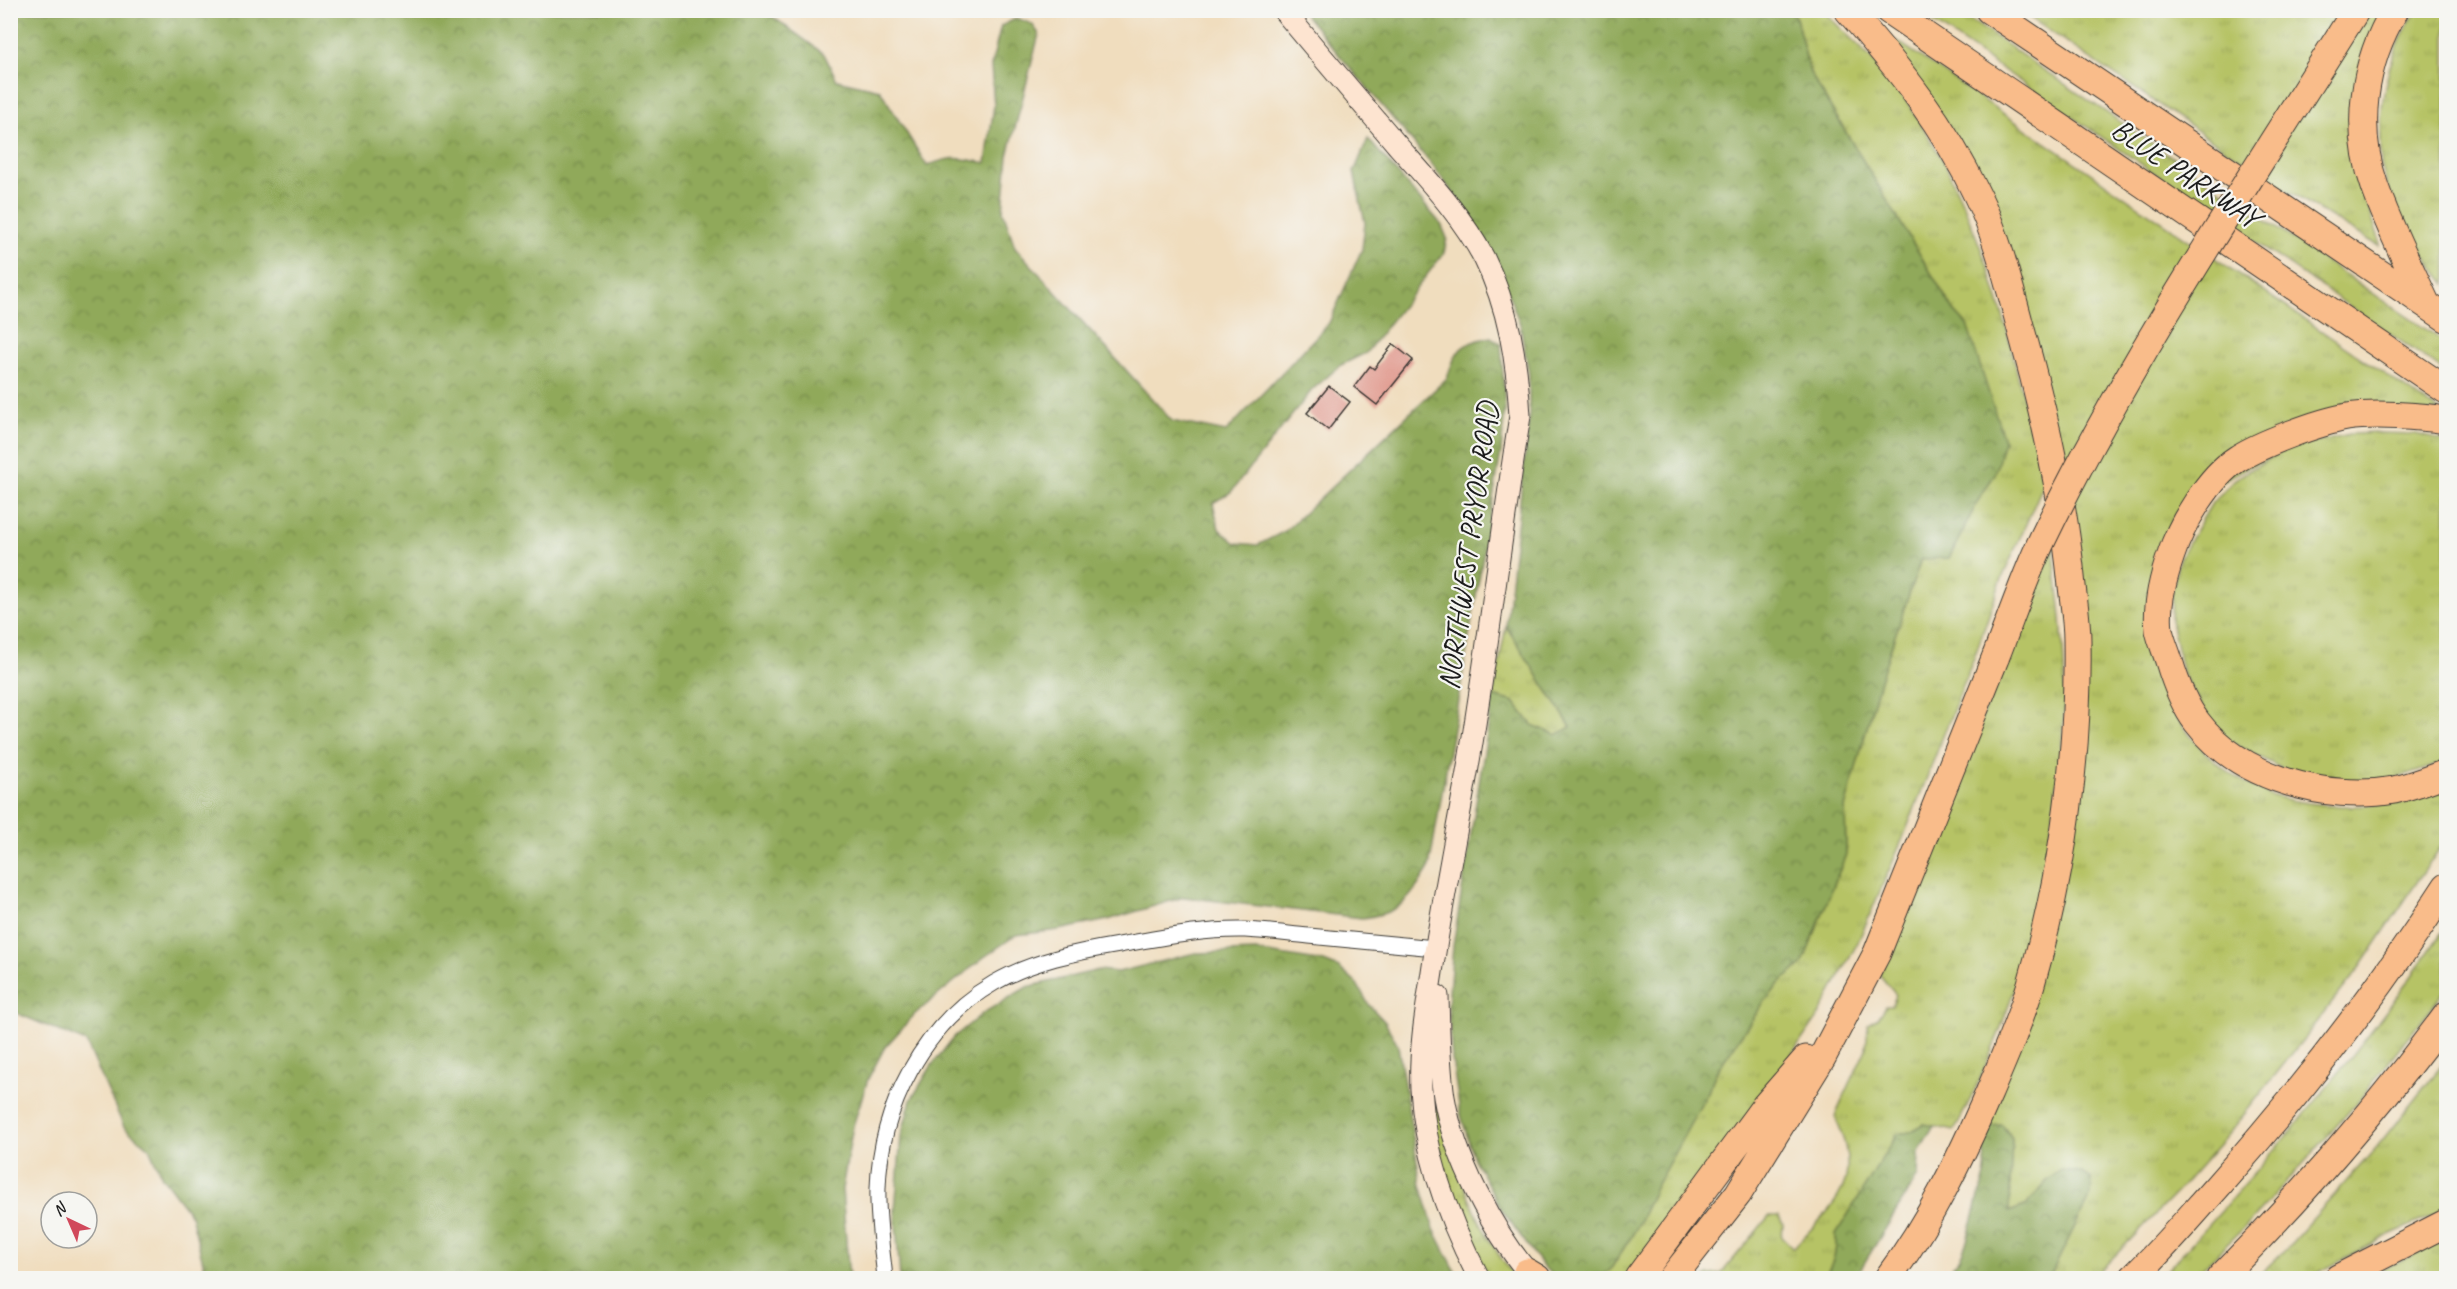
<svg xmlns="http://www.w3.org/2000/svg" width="2457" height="1289" font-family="Caveat,sans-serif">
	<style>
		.grass { fill: url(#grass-tufts); stroke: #697040; stroke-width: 1.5 }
		.forest { fill: url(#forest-crowns); stroke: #56623b; stroke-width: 1.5 }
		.building { fill: #e0968a }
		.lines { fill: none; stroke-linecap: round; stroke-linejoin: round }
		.street-casing { stroke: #3c3934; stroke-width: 17 }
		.secondary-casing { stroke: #3c3934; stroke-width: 23 }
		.highway-casing { stroke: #3c3934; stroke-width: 29 }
		.street { stroke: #fff; stroke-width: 15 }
		.secondary { stroke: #fde4d0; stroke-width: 21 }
		.highway { stroke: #f9bc8a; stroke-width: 27 }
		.highway-bridge-casing { stroke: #3c3934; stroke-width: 29; stroke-linecap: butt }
		.highway-bridge { stroke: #f9bc8a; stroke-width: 27 }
		.labels { text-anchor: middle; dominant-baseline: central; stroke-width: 4.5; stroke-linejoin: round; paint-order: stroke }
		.street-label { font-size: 30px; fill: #1c1c1c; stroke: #f6f6f2 }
	</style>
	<defs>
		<pattern id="grass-tufts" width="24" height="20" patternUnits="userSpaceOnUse" patternTransform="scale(1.5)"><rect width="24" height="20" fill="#b6c365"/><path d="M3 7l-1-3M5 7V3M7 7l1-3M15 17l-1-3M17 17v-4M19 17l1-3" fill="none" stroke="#9ca757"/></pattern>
		<pattern id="forest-crowns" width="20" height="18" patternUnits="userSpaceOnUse" patternTransform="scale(1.5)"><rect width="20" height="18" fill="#90a95a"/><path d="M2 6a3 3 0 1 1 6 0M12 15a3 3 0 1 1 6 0" fill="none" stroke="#75894a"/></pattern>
	</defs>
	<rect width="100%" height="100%" fill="#f6f6f2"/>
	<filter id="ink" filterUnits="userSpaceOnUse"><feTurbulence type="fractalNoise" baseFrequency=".0167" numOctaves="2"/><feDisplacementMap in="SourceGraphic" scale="12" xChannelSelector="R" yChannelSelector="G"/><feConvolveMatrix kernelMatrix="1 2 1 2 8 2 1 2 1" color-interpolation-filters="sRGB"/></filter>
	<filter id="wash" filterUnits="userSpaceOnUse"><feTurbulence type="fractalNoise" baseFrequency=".008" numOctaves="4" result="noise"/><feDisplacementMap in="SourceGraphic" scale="24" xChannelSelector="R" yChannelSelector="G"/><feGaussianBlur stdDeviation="1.35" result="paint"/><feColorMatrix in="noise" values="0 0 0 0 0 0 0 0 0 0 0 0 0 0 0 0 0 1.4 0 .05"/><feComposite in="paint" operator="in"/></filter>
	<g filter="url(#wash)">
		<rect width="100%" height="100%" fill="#f0ddbe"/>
		<path class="grass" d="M1791,11H1823L1870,57L1906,100L1944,162L1965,208L1988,267L2005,323L2044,483L2000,583L1975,655L1903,838L1858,942L1819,1015L1783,1067L1632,1269L1621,1278H1599L1610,1270L1636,1229L1656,1186L1708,1092L1716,1072L1764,1002L1784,979L1802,965L1846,854L1845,808L1880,680L1921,558H1949L1980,497L1995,474L1967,325L1954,311L1810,73L1796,18Z
			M1917,11H1957L2446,343V372Z
			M2020,11H2382L2365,197L2380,242L2379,246L2283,188Z
			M2417,11H2446V284C2418,249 2393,212 2382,168C2380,161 2381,153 2381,146C2379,98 2389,50 2417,11Z
			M1888,38L1903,45L2440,412L2358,411L2185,500C2115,604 2149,744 2268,794C2280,799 2296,801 2308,803C2366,811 2393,804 2446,785V839L2358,970L2231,1131L2178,1191L2093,1278H2049L2091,1194L2092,1179L2047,1181L2026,1206L2008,1212L2012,1138L2002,1125L1990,1126L1986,1122L2026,1024L2085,700L2001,240Z
			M2380,433L2416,434L2446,441V762L2392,780L2308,782L2221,737L2183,675L2171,621L2172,592L2179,559L2212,503L2235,479L2287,448L2350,434Z
			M2052,541C2060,597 2066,655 2064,712C2063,736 2060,761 2057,785C2043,904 2012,1025 1954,1131L1924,1124L1910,1132L1836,1234C1837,1252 1834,1263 1823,1278H1705L1708,1275L1721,1274L1769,1216H1779L1783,1224L1782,1237L1793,1248C1838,1201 1864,1184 1835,1116L1866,1049L1868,1025L1879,1017L1886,1006H1892L1896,995L1879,974Z
			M1506,626L1571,727L1557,735L1532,725L1514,702L1493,696Z
			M2446,926V989L2360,1099L2310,1156L2246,1226L2192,1278H2172L2166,1271C2267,1162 2364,1050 2446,926Z
			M2446,1060V1210L2391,1234L2308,1278H2256L2287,1248L2376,1148Z
			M1428,1066C1449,1139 1466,1218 1516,1278H1489L1455,1211L1435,1133Z
			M2446,1239V1278H2364Z"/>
		<path class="forest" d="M10,11H765L824,54L837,80L880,90L927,166C953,155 959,158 986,163L994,105L991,66L1001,26L1017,18L1032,24L1039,34L1008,156L1003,211L1015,247L1172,421L1226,432L1329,323L1362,249L1365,223L1354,172L1368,139L1441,224L1447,238L1444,253L1366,353L1341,365L1312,390L1231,492L1213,503L1219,529L1236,543L1258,545L1285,531L1447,378C1457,348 1460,344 1491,337L1501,344L1505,408L1501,452L1429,868C1410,899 1400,914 1362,918L1184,897L1108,920L1059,930L1016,935L983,958L915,1014L885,1047L868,1079L853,1126L842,1189L849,1278H207L191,1215L162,1177L149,1148L124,1127L86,1042L11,1011Z
			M1302,11H1791L1796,18L1810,73L1954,311L1967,325L2004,440L1995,474L1980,497L1949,558L1921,559L1880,680L1845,808L1846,854L1802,965L1784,979L1764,1002L1716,1072L1708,1092L1656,1186L1636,1229L1610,1270L1599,1278H1557L1543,1267L1502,1210L1474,1159L1460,1112L1452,1059L1448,1005L1453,946L1493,696L1514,702L1532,725L1557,735L1571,727L1506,626L1529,419V374L1520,324L1504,283L1483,240L1459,201L1432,165Z
			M1256,951L1324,962L1339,968L1357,984L1369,1005L1385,1022L1398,1046L1421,1185L1434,1229L1459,1278H900L895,1211L901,1136L911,1100L932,1065L954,1037L983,1013L1027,987L1099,970L1118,972L1195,953Z
			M1924,1124L1934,1126L1919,1152L1918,1176L1855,1278H1823C1834,1263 1837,1252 1836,1234L1897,1134L1910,1132Z
			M2002,1125L2012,1138L2009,1212L2026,1206L2047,1181L2061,1170L2080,1172L2092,1179L2091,1194L2049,1278H1943L1960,1258L1967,1241L1986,1171L1984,1154L1978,1145L1990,1126Z"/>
		<g id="blocks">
			<path class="building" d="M1393,344L1413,360L1377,405L1354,387L1370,366L1374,369Z
				M1329,386L1350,402L1328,430L1307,413Z"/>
		</g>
	</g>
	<g filter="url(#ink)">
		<use href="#blocks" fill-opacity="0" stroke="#3c3934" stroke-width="1.5"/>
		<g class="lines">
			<defs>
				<path id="street" d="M885,1278C882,1248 877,1218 878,1188C880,1108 923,1024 994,983C1032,961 1077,952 1119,945C1160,938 1203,929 1245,930C1266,931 1288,934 1309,936C1351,940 1393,944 1435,948"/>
				<path id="secondary" d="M1283,10C1321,56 1360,101 1398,146C1429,181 1462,216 1484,258C1509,308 1517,361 1520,416C1501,533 1488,650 1468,767C1456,835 1442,903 1432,972C1426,1011 1419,1050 1421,1089C1425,1157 1448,1219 1479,1278
					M1438,996C1439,1029 1439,1064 1444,1097C1454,1157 1493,1233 1533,1278"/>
				<path id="highway" d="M1848,10C1898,67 1945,126 1977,195C2000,242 2011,294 2025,344C2047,424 2064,503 2072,586C2074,604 2077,622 2077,640C2079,757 2063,872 2031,984C2020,1021 2004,1058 1989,1093C1961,1157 1930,1222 1888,1278
					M1888,10L2446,390
					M1989,10L2446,318
					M2395,10C2363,63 2354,128 2375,187C2389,227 2409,266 2427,305
					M2446,420C2420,416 2373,413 2347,417C2319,422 2260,444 2237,459C2209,477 2181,524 2171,555C2163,578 2156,605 2159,630C2161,640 2166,651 2169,661C2175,681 2184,705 2197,722C2239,778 2328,802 2394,790C2412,786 2430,779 2446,773
					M1527,1272L1537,1278
					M1638,1278L1765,1106L1806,1059
					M1672,1278L1738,1194L1822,1058L1877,953L1996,656
					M2133,1278C2162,1250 2189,1218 2216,1188C2300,1093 2378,993 2446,887
					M2220,1278C2302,1196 2377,1109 2446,1016
					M2338,1278L2446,1223"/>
			</defs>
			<use href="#street" class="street-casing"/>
			<use href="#secondary" class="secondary-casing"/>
			<use href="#highway" class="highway-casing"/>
			<use href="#street" class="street"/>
			<use href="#secondary" class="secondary"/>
			<use href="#highway" class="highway"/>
			<defs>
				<path id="highway-bridge" d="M1996,656C2011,617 2025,576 2043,538C2132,354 2248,183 2356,10"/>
			</defs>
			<use href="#highway-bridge" class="highway-bridge-casing"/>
			<use href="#highway-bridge" class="highway-bridge"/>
		</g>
	</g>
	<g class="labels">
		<g class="street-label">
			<text transform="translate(2186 173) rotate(34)">BLUE PARKWAY</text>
			<text transform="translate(1468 546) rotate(-82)">NORTHWEST PRYOR ROAD</text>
		</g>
	</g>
	<rect width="2457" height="1289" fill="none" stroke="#f6f6f2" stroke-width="36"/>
	<g transform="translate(69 1220) rotate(316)"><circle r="28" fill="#f6f6f2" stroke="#9f9f9c" stroke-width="1.5"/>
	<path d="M0-4.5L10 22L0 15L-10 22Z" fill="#d1495b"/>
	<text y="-9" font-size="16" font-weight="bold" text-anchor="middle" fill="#1c1c1c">N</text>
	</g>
</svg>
